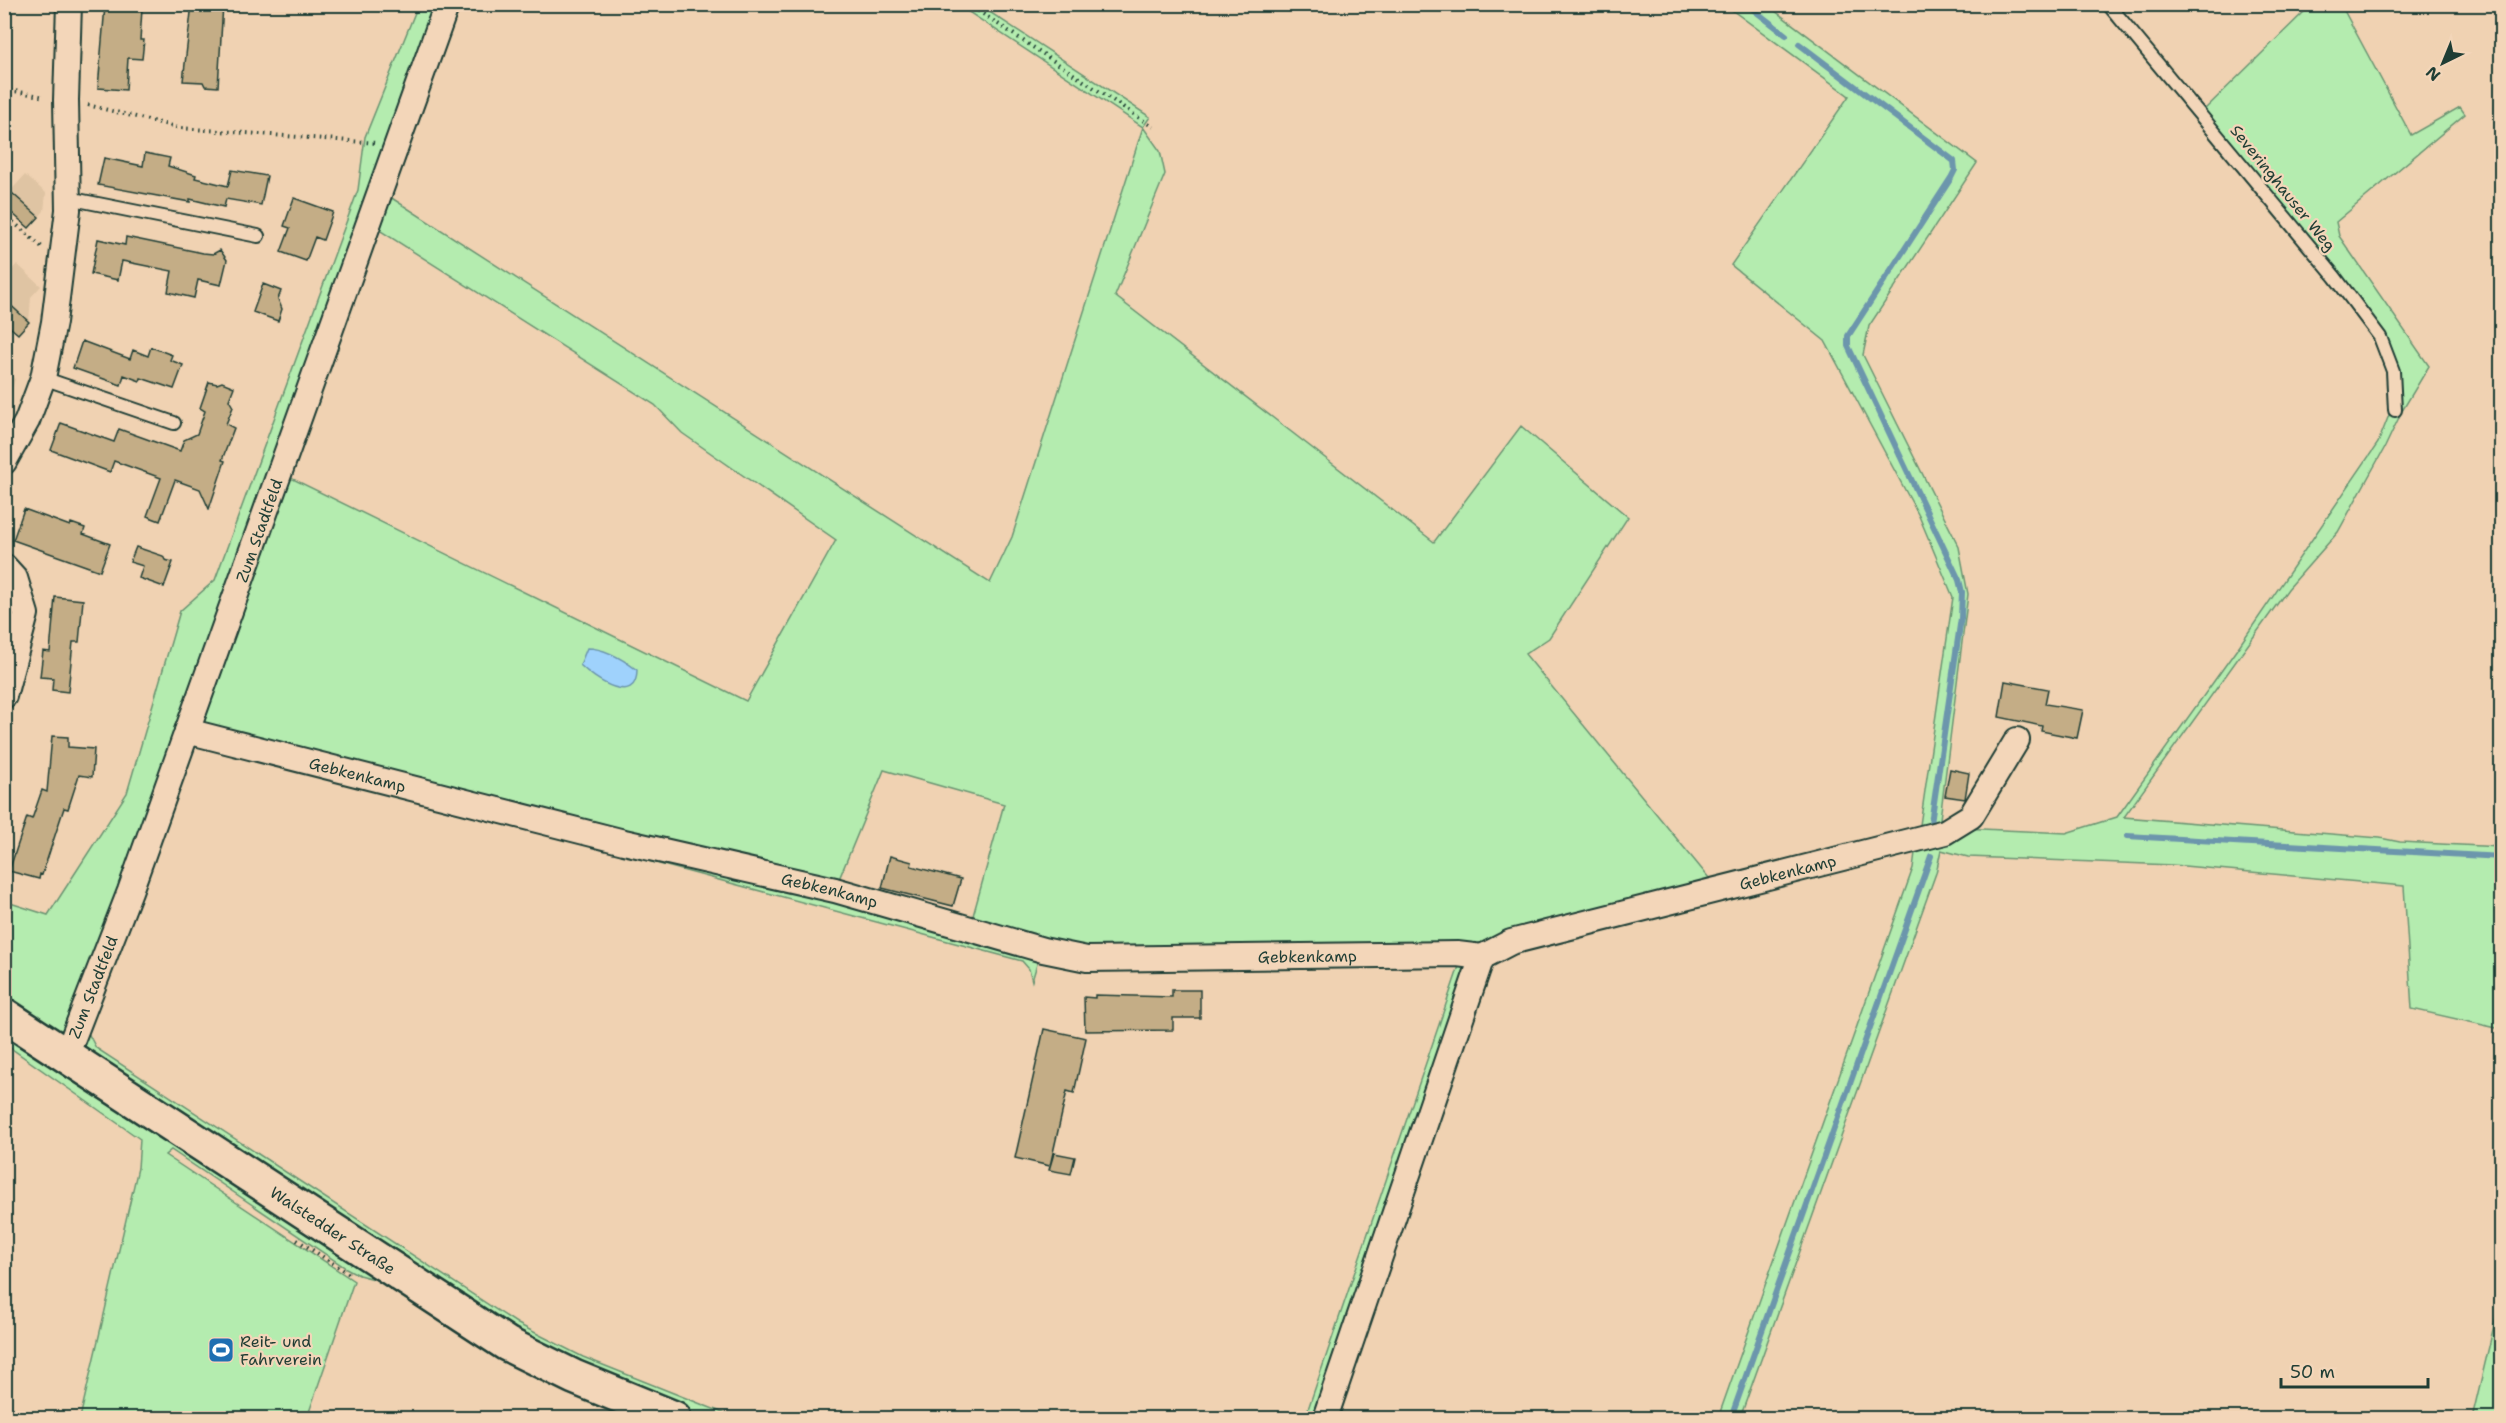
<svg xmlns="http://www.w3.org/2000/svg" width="2506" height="1423" font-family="'Shantell Sans',sans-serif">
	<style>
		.built { fill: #dfc4a3 }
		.green { fill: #b4ecaf; stroke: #6a9472; stroke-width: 1.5 }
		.water { fill: #9fd2fc; stroke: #6c96ac; stroke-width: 1.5 }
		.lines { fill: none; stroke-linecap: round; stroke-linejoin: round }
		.stream { stroke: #6c96ac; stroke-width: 6 }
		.building { fill: #c4ad86; stroke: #1f3d34; stroke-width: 1.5 }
		.lane-casing { stroke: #1f3d34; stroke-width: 16 }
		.street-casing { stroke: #1f3d34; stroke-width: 28 }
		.secondary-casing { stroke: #1f3d34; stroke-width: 38 }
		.path { stroke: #1f3d34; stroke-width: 4; stroke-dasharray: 1.5 4.5; stroke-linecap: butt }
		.lane { stroke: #f3d6b9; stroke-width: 12 }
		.street { stroke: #f3d6b9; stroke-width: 24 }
		.secondary { stroke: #f3d6b9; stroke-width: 33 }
		.labels { text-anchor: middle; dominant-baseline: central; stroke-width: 4.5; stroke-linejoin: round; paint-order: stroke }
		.street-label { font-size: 16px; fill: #1f3d34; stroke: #f3d6b9 }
		.poi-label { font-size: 16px; fill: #1f3d34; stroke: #f3d6b9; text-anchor: start }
	</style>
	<rect width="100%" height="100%" fill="#f0d2b2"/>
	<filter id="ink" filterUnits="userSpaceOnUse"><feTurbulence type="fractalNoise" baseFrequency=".0167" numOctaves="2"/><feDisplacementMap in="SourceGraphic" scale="12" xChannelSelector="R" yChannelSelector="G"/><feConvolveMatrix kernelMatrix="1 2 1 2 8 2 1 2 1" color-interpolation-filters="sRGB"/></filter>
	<g filter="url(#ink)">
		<path class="built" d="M25,175L46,193L44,211L29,228L5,206L4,198Z
			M17,264L41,286L31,297L29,322L18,334L5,322V278Z
			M5,370L15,379L5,417Z"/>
		<path class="green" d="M418,5H441L71,1027L55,1032L5,1005L4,901L48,915L127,793L180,611L215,580L358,190L365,137Z
			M958,5H979L1150,117L1143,127L1160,151L1165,174L1115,296L1434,542L1521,426L1628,517L1549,638L1525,654L1709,878H1731L1478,948L1086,953L971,923L1004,804L884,770L837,884L215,732L205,723L201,714L287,476L746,701L836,540L682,433L655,405L376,228L387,195L990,583L1012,537L1143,127Z
			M1725,5H1767L1977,163L1869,326L1863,355L1959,547L1968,594L1939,827L1919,832L1953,597L1919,516L1825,341L1731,265L1849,96Z
			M2307,5H2341L2411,135L2460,107L2465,114L2336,222L2339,236L2429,366L2402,411L2385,447L2338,532L2288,589L2124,817L2380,838L2400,842L2501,847V1029L2412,1009L2404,886L2173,865L1968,857L1941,850L1936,873L1740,1418H1718L1913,868L1916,845L1960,828L2066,833L2117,817L2237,649L2378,443L2391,410H2397L2382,336L2203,111L2309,7Z
			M607,850L879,910L1040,954L1032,981L1029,969L1022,961Z
			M1459,966H1469L1320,1418H1305Z
			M4,1026L389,1283L359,1275L346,1268L171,1150L165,1155L354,1281L307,1418H80L138,1168L140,1139L5,1044Z
			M86,1029L96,1048L518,1324L583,1357L736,1418H701L577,1369L511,1335L86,1053L83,1038Z
			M2501,1296V1418H2472Z"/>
		<path class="water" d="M587,648C605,648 624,660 637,670C637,708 594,679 580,665Z"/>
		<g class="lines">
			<path class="stream" d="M1746,4L1786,35
				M1799,44L1954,161L1955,170L1951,178L1848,336V346L1959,580L1962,592L1961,618L1931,823
				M2127,836L2502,857
				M1731,1418L1931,856"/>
		</g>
		<path class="building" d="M192,4H223L218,87L205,86L203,82L183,81Z
			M105,6L142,9L140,40H144L142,59L128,58L126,90L98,88Z
			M145,153L170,158L168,166L196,175L195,178L228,186L232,170L267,176L261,205L226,199L224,207L190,199V202L98,185L104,158L143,166Z
			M4,186L39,217L29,228L4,206Z
			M294,198L333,212L323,240L315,237L306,261L281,252L290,228L284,226Z
			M126,237L203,253L213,254L220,250L227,260L221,285L198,280L194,298L168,292L172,271L122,261L118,280L91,274L98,239L125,245Z
			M263,284L281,291L278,299L282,309L278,321L253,312Z
			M4,299L29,322L18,334L4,322Z
			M82,341L130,359L133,350L148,356L151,347L172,355L170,360L183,365L174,389L141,378L140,381L124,375L121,385L73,368Z
			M209,382L217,384L222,382L234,387L229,400L233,407L226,424L234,428L222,460L225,461L209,509L200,489L175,480L160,521L147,516L161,478L114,461L110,472L51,450L61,423L114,442L119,429L180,451L184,440L197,434L205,411L200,408Z
			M24,509L70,526L71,523L85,528L83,534L110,544L100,571L13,540Z
			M136,547L163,556L165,560L173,562L164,587L139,578L143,566L130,562Z
			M55,597L83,600L79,642H73L68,692L52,690L53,678L40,677L43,651L50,652Z
			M2005,681L2048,689L2045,704L2083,710L2077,738L2041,731L2042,726L1999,717Z
			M52,736L68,737V747L94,749L92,777L79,775L68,809L64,808L42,875L40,874L39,879L9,871L27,817L32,819L42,790L47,792Z
			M1950,769L1969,773L1965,799L1945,796Z
			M890,856L912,862L911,866L961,879L953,906L882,888Z
			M1172,990H1200V1018H1173V1030L1085,1031L1084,997L1095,998V995L1172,997Z
			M1044,1029L1086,1038L1074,1093L1067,1091L1050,1166L1015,1158Z
			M1054,1153L1075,1157L1071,1174L1049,1170Z"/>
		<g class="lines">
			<defs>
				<path id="lane" d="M2108,4L2335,277L2380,337L2393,371L2395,410
					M68,198L258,236
					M43,378L174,423"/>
				<g id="street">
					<path d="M4,462L27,421L43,378L54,322L68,210L66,100L69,4"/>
					<path d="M4,566L15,578L26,614L4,696"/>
					<path id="s1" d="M187,731L624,842L835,890L1043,950L1087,959L1457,954L1482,957L1325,1418"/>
					<path id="s2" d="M1482,957L1511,942L1945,832L1971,816L2017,740"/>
					<path id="s3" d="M66,1056L130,891L447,4"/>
				</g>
				<g id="secondary">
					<path id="s4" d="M4,1015L507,1344L574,1377L674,1418"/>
				</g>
			</defs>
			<use href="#lane" class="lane-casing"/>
			<use href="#street" class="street-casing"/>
			<use href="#secondary" class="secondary-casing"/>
			<path class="path" d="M968,4L1153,127
				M4,89L45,97
				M88,105L180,128L377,143
				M4,214L43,248
				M4,336L8,340L4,344
				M4,794L10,803L4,822
				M297,1240L351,1275"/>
			<use href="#lane" class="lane"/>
			<use href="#street" class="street"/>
			<use href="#secondary" class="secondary"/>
		</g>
	</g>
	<defs>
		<symbol id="stadium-square" viewBox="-11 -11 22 22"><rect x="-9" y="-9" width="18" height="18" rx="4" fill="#1f6fb2" stroke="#f3d6b9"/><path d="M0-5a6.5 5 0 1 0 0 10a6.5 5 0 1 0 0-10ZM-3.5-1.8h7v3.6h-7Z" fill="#fff"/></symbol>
	</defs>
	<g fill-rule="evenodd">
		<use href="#stadium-square" x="206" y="1335" width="30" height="30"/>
	</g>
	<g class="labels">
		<g class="street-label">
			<text transform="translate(2283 188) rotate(51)">Severinghauser Weg</text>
			<text stroke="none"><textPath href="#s3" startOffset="560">Zum Stadtfeld</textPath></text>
			<text stroke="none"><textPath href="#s1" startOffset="176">Gebkenkamp</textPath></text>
			<text stroke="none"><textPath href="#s2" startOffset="318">Gebkenkamp</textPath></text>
			<text stroke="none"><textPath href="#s1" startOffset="662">Gebkenkamp</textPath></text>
			<text stroke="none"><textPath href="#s1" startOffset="1149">Gebkenkamp</textPath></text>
			<text stroke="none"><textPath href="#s3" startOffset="74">Zum Stadtfeld</textPath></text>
			<text stroke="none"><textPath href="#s4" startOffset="393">Walstedder Straße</textPath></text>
		</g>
		<g class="poi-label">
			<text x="240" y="1341">Reit- und<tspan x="240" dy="18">Fahrverein</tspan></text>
		</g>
	</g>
	<rect width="2506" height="1423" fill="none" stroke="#f3d6b9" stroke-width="24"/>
	<rect x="12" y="12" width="2482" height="1399" fill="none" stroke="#1f3d34" stroke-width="2" filter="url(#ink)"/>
	<g transform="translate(2443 63) rotate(223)" stroke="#f3d6b9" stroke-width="4.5" paint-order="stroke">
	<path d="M0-4.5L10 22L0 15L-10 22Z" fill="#1f3d34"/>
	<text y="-9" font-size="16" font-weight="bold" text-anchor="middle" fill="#1f3d34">N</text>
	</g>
	<path d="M2281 1378v9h147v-9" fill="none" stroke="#1f3d34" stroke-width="3"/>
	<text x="2290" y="1378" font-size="18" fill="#1f3d34" stroke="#f3d6b9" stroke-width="4.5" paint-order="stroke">50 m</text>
</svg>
